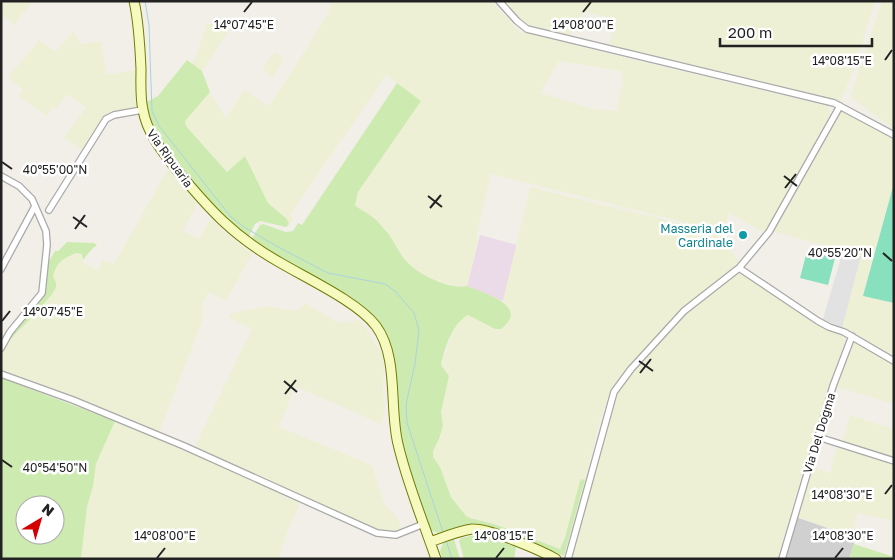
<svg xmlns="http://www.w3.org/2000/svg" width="895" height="560" font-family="'Golos Text',sans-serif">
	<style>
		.industrial { fill: #ebdbe8 }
		.religious { fill: #d0d0d0 }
		.farmland { fill: #eef0d5; fill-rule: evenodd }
		.grass { fill: #cdebb0; fill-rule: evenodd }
		.pitch { fill: #88e0be }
		.parking { fill: #e2e2e2 }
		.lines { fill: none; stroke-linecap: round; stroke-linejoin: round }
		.stream { stroke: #aad3df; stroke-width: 1 }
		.street-casing { stroke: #a9a9a9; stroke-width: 8 }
		.secondary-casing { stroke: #707d05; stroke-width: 11 }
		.street { stroke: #fff; stroke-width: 5.5 }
		.secondary { stroke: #f7fabf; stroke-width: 9 }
		.ticks { fill: none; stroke: #222; stroke-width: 2 }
		.culture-dot { fill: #0f9aa8; stroke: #fff; stroke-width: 2 }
		.labels { text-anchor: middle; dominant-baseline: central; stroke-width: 5; stroke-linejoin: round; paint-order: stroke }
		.street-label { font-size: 12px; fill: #222; stroke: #fff }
		.culture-label { font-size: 12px; fill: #0d838f; stroke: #fff; text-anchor: end }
		.ticks-label { font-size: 12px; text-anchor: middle; fill: #222; stroke: #fff; stroke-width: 5; stroke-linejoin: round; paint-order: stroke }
	</style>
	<rect width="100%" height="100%" fill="#f2efe9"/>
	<path class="industrial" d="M480,235L517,245L503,301L467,286Z"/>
	<path class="religious" d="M796,517L851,536L854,544L849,559H785Z"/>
	<path class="farmland" d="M2,1H31L32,2L14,25L1,14Z
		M332,1H491L519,31L610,54L828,106L830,111L829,116L765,233L729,213L723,232L491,174L476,238L478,239L467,286L462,287L442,283L425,276L406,262L387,232L371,216L360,210L355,205L358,192L421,101L386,75L290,215L293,219L289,224L287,219L268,203L245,156L228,172L186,126L184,121L210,92L226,118L244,90L269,106L327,16ZM559,61L621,71L623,82L616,111L593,109L540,93Z
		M504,1H875L856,64L840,102L609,46L615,20L584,11L570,36L526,24Z
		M882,1H894V129L850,97Z
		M206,24H233L202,71L192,64L198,52Z
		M74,30L80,44L101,41L107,74L137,70L139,108L106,115L101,119L83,150L64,138L86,107L66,94L56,109L53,107L47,116L18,96L23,90L8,77L39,40L55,52Z
		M274,52L284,58L273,77L262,70Z
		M840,110L894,140V183L863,296L894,303V356L858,335L842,328L861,256L772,231Z
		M169,167L198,203L183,231L199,239L211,218L222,229L252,254L226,301L209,292L202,304L204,312L201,324L159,433L69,396L1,373V355L9,341L49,297L56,282L53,276L56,266L63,259L78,253H81L83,256L84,263L98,271L103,260L114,264Z
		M530,187L719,233L739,262L683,308L627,368L614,385L608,397L600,420L585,480L582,479L560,549L494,524L466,516L451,497L440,467L433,457L432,451L439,439L443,426L441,412L449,376L441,365L453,331L460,320L468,314L495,329H501L507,325L508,306L503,301Z
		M738,272L822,327L846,338L830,382L777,559H570L616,392L623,381L685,313Z
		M306,303L333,320L341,323L359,320L366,328L384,358L383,393L385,409L381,424L295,386L279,427L372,465L384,504L397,517L402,529L398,534L375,531L262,478L260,476L254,474L194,448L252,329L228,317L233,313L262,307H271L296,311Z
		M854,341L894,365V404L837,387Z
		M850,415L894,429V458L842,442Z
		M115,421L213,461L267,486L280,493L284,497L298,501L299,506L286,535L278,559H81L87,507L93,486L96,464Z
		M837,447L894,464V521L858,513L851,536L796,517L813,468L830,473Z"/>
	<path class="grass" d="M187,60L202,71L210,92L185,121L186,126L227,172L245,156L268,203L287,219L289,224L286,227L260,221L255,224L248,238L221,216L161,142L148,119L145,103L158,96Z
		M397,83L421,101L358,192L355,205C360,210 366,212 371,216C376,219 381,225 385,230C394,239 398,253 407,262C419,275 450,290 467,286C484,293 531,306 501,329H495L468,315C452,324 445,347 441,365L449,376L441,412L443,426L439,439L433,451V457L440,467L451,497L466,516L470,518L494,524L560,549L565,537L580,481L582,479L585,480L564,556L485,526L473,523L438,533L430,530L401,444L380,327L251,240L260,225L263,224L286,232L293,231L298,223L302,225Z
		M67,242L94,243L97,245L91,250L83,260L82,254L77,253C64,258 57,261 53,276C54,279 57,282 56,287C52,298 19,330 9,341L11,334L45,294L48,263L55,251H58Z
		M1,378L115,421L96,464L93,486L87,507L81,559H1ZM25,505H55V535H25Z
		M480,534L516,547L514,559H464L459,541L461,538Z
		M454,539L460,559H442L440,551L443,543Z
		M854,544L894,557V559H849Z"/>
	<path class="pitch" d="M894,183V303L863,296Z
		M807,251L835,258L828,285L800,278Z"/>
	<path class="parking" d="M843,251L861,256L842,328L823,319Z"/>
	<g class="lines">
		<path class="stream" d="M145,1L149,25L152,111L159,126L231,217L244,227L280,248L328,273L385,284L395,291L414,313L419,330L415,364L406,404L407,423L443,532
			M446,540L452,559"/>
		<defs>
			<path id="street" d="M499,1L517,21L527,29L834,103L894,135
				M1,176L19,186L32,199L46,231L47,245L42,293L10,332L1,348
				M49,210L106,119L114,115L142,110
				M739,268L818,321L829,327L844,332L894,361
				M1,269L35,206
				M1,374L73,400L184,446L377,533L396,535L421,525
				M818,437L894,461
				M568,559L614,392L631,369L684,311L739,268L769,232L840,106
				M782,559L833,386L852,336"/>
			<path id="secondary" d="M134,1C139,23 140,46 141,69C141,82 140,97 143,110C147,133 162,151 176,169C209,209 233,236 279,262C306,278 358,302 376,326C399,357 389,408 398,444C407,483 423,521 436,559
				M430,542C444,537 458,531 472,529C489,528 540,550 556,559"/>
		</defs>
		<use href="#street" class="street-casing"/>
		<use href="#secondary" class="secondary-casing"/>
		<use href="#street" class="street"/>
		<use href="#secondary" class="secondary"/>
	</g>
	<path class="ticks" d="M244,12L252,2M583,12L591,2M885,60L892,50M2,162L12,169M784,176L797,186M785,188L796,174M428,196L442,207M430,208L441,195M73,217L87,227M75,229L85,215M883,253L892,261M2,321L10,311M639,361L653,371M640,373L651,359M284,381L297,392M285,394L296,380M2,460L12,467M885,494L892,485M157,558L165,548M496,558L504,548M835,558L843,548"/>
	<circle class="culture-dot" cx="743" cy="235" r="5"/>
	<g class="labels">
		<g class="street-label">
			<text transform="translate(170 158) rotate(54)">Via Ripuaria</text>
			<text transform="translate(819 433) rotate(-73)">Via Del Dogma</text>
		</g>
		<g class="culture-label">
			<text x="733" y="228">Masseria del<tspan x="733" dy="14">Cardinale</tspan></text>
		</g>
	</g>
	<g class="ticks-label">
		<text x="244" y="29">14°07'45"E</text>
		<text x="583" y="29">14°08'00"E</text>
		<text x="842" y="65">14°08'15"E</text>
		<text x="55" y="174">40°55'00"N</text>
		<text x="840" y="257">40°55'20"N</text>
		<text x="53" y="316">14°07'45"E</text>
		<text x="55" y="472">40°54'50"N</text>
		<text x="842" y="499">14°08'30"E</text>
		<text x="165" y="540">14°08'00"E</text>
		<text x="504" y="540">14°08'15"E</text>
		<text x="843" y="540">14°08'30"E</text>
	</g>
	<rect width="895" height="560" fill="none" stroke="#222222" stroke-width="5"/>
	<g transform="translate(40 520) rotate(38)"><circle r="24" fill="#ffffff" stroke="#a7a7a7"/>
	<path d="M0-4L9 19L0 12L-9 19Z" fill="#d40000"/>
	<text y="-8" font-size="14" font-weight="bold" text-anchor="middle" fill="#222222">N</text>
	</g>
	<path d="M720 38v8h152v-8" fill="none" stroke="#222222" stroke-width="2.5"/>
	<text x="728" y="38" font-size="15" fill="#222222" stroke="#ffffff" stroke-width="4" paint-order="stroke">200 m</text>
</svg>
